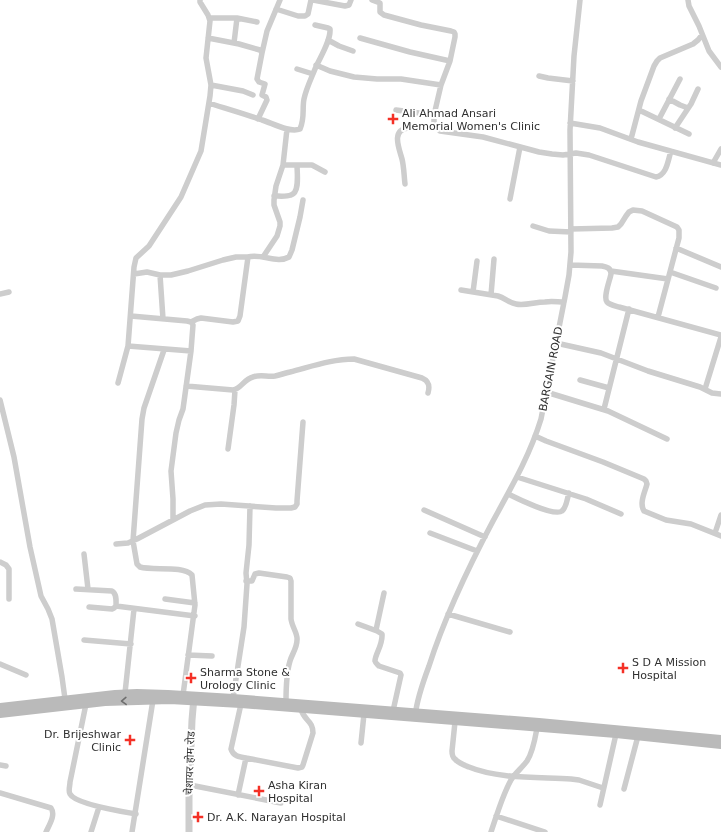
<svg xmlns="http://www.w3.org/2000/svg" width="721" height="832" font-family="'DejaVu Sans','Noto Sans Devanagari',sans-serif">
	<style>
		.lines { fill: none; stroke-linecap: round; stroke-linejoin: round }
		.minor { stroke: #cdcdcd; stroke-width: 5.5 }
		.tertiary { stroke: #cdcdcd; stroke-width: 7 }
		.secondary { stroke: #bababa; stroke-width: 8 }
		.oneway { stroke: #6e6e6e }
		.poi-dot { fill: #f43026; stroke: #fff; stroke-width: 1.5 }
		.labels { text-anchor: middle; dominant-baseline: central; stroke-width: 4; stroke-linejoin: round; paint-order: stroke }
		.poi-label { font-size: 11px; fill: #303030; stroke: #fff; text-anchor: start }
		.street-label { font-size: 11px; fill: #303030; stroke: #fff }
	</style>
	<rect width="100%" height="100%" fill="#fff"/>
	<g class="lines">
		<path class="minor" d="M313,0L345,6L349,5L351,0
			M372,0L380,3V12L384,15L421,25L451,31L454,32L455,34V37L450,61L441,85L434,115V124L437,128L440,131L483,137L539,152L552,154L563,155L576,153L589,155L656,177C667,175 668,160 671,151
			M688,0L689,6L699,26L709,51L721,67
			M276,9L298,16H305L308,14L311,0
			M209,18H237L257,22
			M208,38L239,44L260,50L262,53L257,79L259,82L265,84L262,95L266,97L267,100L258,119
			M360,38L410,52L450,61
			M328,40L339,46L353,51
			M234,43L237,18
			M262,53L267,31L280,0
			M316,65L330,71L354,77L377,79H401L441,85
			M297,69L313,74
			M539,76L548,78L573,81
			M211,85L243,91L253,95
			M669,99L680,105L688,108
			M209,103C227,109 245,114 262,120C272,123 290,133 300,129C305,118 302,109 304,99C306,89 311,79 315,69C319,59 331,41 330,29L328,28L315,25
			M396,110L434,115
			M639,110L689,134
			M659,119L680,79
			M570,123L600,128L638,142L721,165
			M675,128L691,104L698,89
			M631,139L641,101L654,66L657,61L660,58L693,44L698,40L702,35
			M713,163L721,149
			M283,165H312L325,172
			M405,184C404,176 404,167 402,159C399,148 391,130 408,128C417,126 428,128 437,128
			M274,196C279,196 286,197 291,195C300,193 297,173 297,165
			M510,199L520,147
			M533,226L549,231L571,232
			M571,229L612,228L618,227L621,224L626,216L629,212L633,210L642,211L677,227L679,230V238L658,317
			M676,248L721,267
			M263,257L277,236L280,226V222L274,205V200L276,186L283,165L287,129
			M570,265L602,266C607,267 611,268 611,274C610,280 603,297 607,302C610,305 616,306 619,307L721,335
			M611,271L668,279
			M670,272L716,288
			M134,274L147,272L160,275H171L188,271L223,260L236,257H248
			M160,275L163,319
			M461,290L498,296C505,298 509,303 516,304C525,306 535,302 545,302C551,301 558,302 564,302
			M473,292L477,261
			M0,294L9,292
			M491,295L494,259
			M131,316L187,321L191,322L193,325L191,351L183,409L179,420L176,433L171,471L173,499V520
			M191,322L197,319L201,318L233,322L238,321L240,316L248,257C261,253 277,264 289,257L292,250L300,217L303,200
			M556,343L601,353L648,371L700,387L712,393L721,394
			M128,346L191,351
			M164,350L144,408L142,419L133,541L137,564L140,567C153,571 182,565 192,575L195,605L183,695
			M580,380L609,388
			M118,383L128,346L134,267L136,258L149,246L181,197L201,151L210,96L211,85L206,58L210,21L208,15L200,2V0
			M186,386L233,390C241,389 244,379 253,377C260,374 267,377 275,376C280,375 285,373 290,372C310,367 332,359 354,359L422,378C429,381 430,386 428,393
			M705,389L721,337
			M546,392L608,411L667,439
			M0,400L14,457L30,547L41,596L48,609L52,619L62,677L65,699
			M604,409L629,309
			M535,436L546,441L603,462L644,479L646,481L647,484C645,492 639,503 644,511L666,520L691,524L721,536
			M228,449L234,405L235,390
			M517,477L586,499L621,514
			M508,494C516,498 555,517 562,511C567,507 567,498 569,493
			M424,510L485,537
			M430,533L477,551
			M715,533L721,515
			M116,544L128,543L137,539L190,511L205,505L221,504L276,508H291L295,507L297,504V501L303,422
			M84,554L88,589
			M0,562L6,565L9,569V599
			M246,581H252L255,574L259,573L287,577L290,578L291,581V619C292,627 298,634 297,640C297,648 292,654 290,661C286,674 286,689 286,702
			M76,589L112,591C117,594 116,601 116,606
			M165,599L195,603
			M89,607L112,609L114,608L116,606L195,616
			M448,614L510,632
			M358,624L377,631L382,634C383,645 375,654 375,661C376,664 377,664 379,666L400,673L401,675L393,711
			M376,630L384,593
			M84,640L131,644
			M188,655L212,656
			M0,664L26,675
			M125,693L134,609
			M233,698L244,627L247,584L246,573L249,545L250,506
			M86,704L70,782C70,786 68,791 70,794C75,804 124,812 136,814
			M415,716C417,699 423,682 429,666C445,616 468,568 493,521C511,488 530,455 541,419L565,297L569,275L571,252L570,130L574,56L580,0
			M455,722L452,751C452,754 452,757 455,759C458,763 464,765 469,767C498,779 539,777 571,779L579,780L603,788
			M361,743L364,714
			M246,758L298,768L302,767L303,765L313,733C313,720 304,721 301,709
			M0,765L6,766
			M190,785L281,803
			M624,789L638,736
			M0,793L51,808C56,815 49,825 46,832
			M238,795L246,758C239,757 233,756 231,749L241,704
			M600,805L616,734
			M496,816L545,832
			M91,832L99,807
			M132,832L153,700
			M491,832C497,815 502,796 511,780C515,773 522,768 527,761C533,752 535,739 537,728"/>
		<path class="tertiary" d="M189,832V795L192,720L194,697"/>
		<path class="secondary" d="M0,707L115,694L137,693L168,694L233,698L539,722L721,739
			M0,714L105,702L170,700L241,704L616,734L721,745"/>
	</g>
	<defs><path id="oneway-chevron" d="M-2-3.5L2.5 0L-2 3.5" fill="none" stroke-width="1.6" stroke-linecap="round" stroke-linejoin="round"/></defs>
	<use class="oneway" href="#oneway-chevron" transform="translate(124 701) rotate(178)"/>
	<g class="poi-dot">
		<path d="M391 113h4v4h4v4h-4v4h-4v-4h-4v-4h4z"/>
		<path d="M621 662h4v4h4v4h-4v4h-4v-4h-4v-4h4z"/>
		<path d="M189 672h4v4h4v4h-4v4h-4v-4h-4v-4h4z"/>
		<path d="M128 734h4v4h4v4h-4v4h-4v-4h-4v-4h4z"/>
		<path d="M257 785h4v4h4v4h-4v4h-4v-4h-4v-4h4z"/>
		<path d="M196 811h4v4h4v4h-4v4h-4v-4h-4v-4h4z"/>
	</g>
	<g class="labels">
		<g class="poi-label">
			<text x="402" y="113">Ali Ahmad Ansari<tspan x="402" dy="13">Memorial Women's Clinic</tspan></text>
			<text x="632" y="662">S D A Mission<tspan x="632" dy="13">Hospital</tspan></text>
			<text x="200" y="672">Sharma Stone &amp;<tspan x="200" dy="13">Urology Clinic</tspan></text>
			<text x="121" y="734" text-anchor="end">Dr. Brijeshwar<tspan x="121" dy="13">Clinic</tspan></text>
			<text x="268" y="785">Asha Kiran<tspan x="268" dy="13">Hospital</tspan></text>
			<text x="207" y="817">Dr. A.K. Narayan Hospital</text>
		</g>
		<g class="street-label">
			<text transform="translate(551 369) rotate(-79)">BARGAIN ROAD</text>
			<text transform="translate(190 763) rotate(-88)">चेशायर होम रोड</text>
		</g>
	</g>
</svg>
